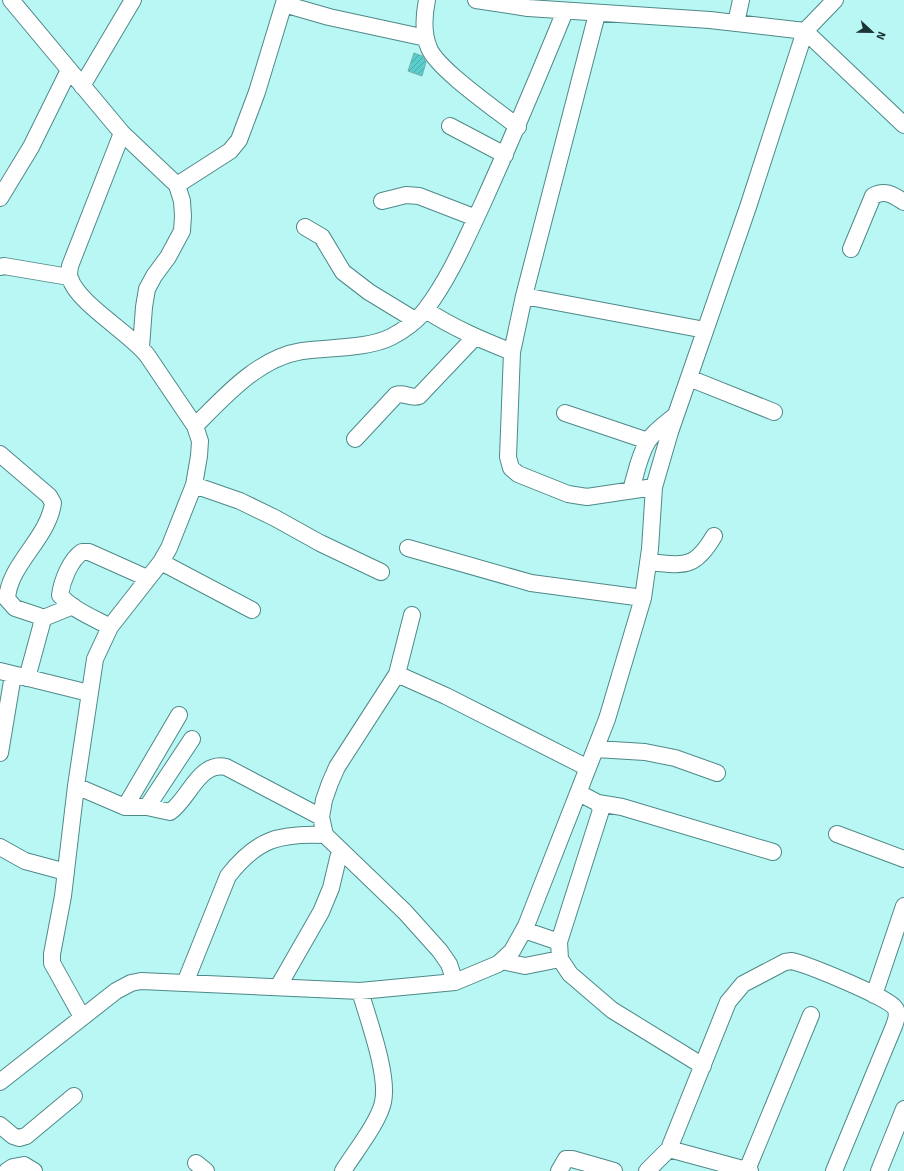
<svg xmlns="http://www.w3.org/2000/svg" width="904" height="1171" font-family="Signika,sans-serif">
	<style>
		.building { fill: url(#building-hatch); stroke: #72aeac }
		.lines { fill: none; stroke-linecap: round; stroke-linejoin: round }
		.minor-casing { stroke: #4d8988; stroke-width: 18 }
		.minor { stroke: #fff; stroke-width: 16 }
	</style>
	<defs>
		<pattern id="building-hatch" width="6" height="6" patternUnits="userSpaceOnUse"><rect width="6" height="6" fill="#5acecc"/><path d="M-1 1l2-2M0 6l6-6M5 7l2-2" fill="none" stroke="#4aa8a6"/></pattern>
	</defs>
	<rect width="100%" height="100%" fill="#b9f7f5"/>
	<path class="building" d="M414,53L422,56L426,62L422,76L408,71Z"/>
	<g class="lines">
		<defs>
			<path id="minor" d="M11,0L122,133L177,185L182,201L183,216L182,231L168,257L154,276L147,289L144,307L141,347
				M427,0C424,15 423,34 429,48C437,69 498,111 518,127
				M476,0L528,8L710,20L805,31L904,125
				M284,4L329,17L426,38
				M597,14L524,296L512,352L508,457L511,468L518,474L568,494L587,497L654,487
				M736,23L741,0
				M82,86L133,0
				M450,126L505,155
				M177,185L230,151L239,140L257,92L285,0
				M0,198L31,147L69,70
				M382,201L406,195L419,196L476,218
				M305,227L322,237L343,272L369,292L415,320
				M851,249L873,196C885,189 893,195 904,202
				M0,267L4,266L69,277
				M524,296L705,330
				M426,310C453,328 482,340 512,352
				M689,378L774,412
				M565,413L648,441
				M195,426C225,396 258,358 302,351C329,347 367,349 391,337C403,331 418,320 426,309C450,277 465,241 482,205C511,141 538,77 565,11
				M355,439L396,395C404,392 411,399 419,396L475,337
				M0,454L49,496L53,503C48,539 9,564 7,599L15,608L39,616L42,623L27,678
				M194,485L240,501L275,518L320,543L381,572
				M631,490C636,474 639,455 648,441C654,431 666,423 676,415
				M408,548L531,583L643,598
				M161,562L252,610
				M648,562C684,565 694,570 714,536
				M412,615L397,674L337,767L330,783L324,800L321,817L325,835L405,912L440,951L449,964L455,982
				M41,619L73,606
				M110,627C94,618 71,609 60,595C62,581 70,560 82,552H89L147,578
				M0,671L89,693
				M397,674L446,696L588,768
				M596,749L645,752L675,758L717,773
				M0,753L13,675
				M76,786L125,807H147L170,812C189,799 199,761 226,767L321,817
				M579,793L598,803L601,810L559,942L560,959L570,974L612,1010L703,1066
				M598,803L622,807L773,852
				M125,807L179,715
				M147,807L192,739
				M837,834L904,859
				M0,847L25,861L66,872
				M524,930L559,942
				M502,961L525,966L560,959
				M185,983L228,876C257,839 279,833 325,835
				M278,987L321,912L331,888L340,850
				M874,995L904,906
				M82,1017L52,963V954L63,896L76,786L95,659L110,627L161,562L169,548L194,485L199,456L200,441L195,426L147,355C130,333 77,303 70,278C68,274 70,270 70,266L122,133
				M0,1082L116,991L131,983L141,981L360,991L455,982L498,964L512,951L526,926L607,719L643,598L650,549L654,487L670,432L748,207L805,31L835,0
				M0,1125L13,1136L19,1138L26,1136L74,1096
				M669,1149L750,1171
				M196,1163L206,1171
				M747,1170L811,1015
				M7,1171L13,1167L24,1165L34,1171
				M343,1171C354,1153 379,1122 383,1102C389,1075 368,1019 360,991
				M559,1171L566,1159H572L614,1171
				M647,1171L669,1149L728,1002L743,984L785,962L792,961C808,965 888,997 895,1008C899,1014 896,1020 894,1026L834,1171
				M879,1171L904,1109"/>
		</defs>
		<use href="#minor" class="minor-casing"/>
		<use href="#minor" class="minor"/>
	</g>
	<g transform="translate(872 32) rotate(112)" stroke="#b9f7f5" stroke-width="3" paint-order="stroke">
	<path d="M0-3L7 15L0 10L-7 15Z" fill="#1c3534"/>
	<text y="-6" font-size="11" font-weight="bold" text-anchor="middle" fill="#1c3534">N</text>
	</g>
</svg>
